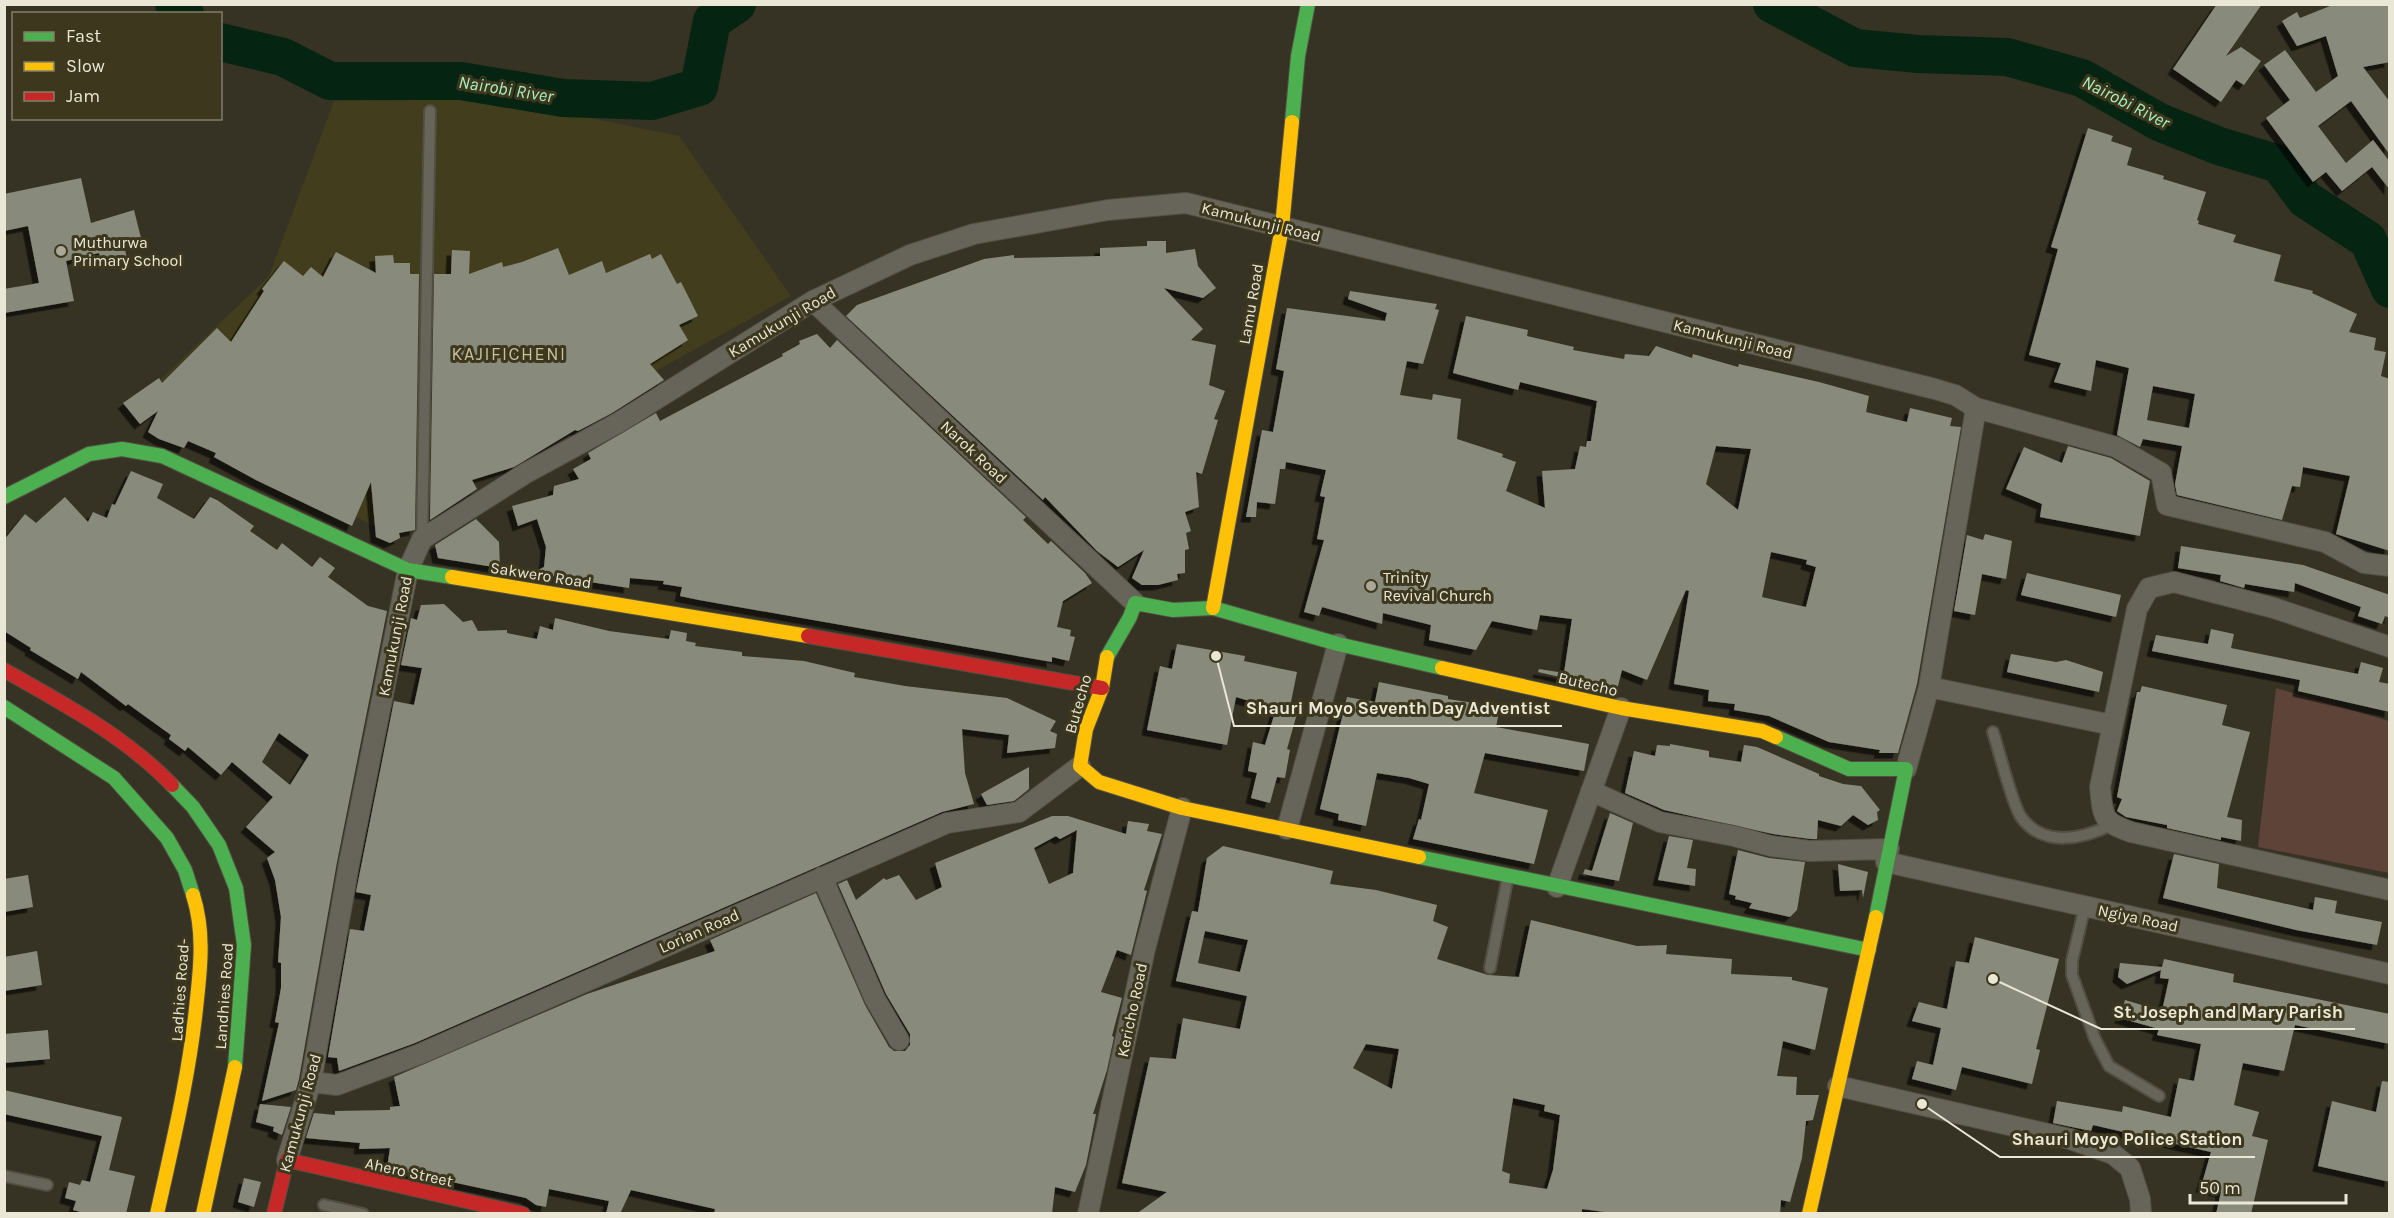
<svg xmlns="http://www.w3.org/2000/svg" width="2394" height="1218" font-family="Karla,sans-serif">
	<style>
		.built { fill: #423d1c }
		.green { fill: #5d4338 }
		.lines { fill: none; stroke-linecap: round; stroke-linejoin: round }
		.river { stroke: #052411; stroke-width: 38 }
		.building { fill: #888b7b; fill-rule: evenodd; filter: url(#shadow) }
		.lane-casing { stroke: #524f42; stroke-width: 14 }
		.street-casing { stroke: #524f42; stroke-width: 22 }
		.fast-casing { stroke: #524f42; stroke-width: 16 }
		.slow-casing { stroke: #524f42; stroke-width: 16 }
		.jam-casing { stroke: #524f42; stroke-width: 16 }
		.lane { stroke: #67655a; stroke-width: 10 }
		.street { stroke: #67655a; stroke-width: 20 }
		.fast { stroke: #4caf50; stroke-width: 14 }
		.slow { stroke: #ffc107; stroke-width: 14 }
		.jam { stroke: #c62828; stroke-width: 14 }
		.poi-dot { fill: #aba898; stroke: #3d381d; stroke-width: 2 }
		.labels { text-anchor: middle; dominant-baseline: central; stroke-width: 6; stroke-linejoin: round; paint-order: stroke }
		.street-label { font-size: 16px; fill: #eae7d7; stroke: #3d381d }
		.poi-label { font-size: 16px; fill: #eae7d7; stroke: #3d381d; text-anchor: start }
		.water-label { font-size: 18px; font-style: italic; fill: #a4f0c0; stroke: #3d381d }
		.neighbourhood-label { font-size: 18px; letter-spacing: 1.5px; fill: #c5bfa0; stroke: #3d381d }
		.leader { fill: none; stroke: #eae7d7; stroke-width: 2 }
		.callout-dot { fill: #eae7d7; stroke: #3d381d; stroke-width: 2 }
		.callout-label { font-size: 18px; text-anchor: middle; font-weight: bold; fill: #eae7d7; stroke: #3d381d; stroke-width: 6; stroke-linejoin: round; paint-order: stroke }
	</style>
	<defs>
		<filter id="shadow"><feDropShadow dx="-5.5" dy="5.5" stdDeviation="0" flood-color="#0009"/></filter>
	</defs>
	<rect width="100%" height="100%" fill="#363324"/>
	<path class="built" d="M498,99L679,136L791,296L385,521L378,528L135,404L269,276L334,101Z"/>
	<path class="green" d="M2276,688L2389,721V873L2258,847Z"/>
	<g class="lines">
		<path class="river" d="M174,4L185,14
			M1772,4L1855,48L1918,54L2007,57L2082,78L2159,122L2219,146L2279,164L2305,199L2368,240L2390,289
			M220,42L283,57L330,81H461L563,98L652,101L699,87L712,21L737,4"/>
	</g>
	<path class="building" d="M2217,4H2262L2226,56L2241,47L2261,61L2244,85L2236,80L2221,102L2173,69Z
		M2335,4H2390V62L2363,67L2390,102V155L2351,101L2318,126L2346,163L2373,140L2390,162V190L2372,167L2342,191L2326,172L2313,182L2266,118L2290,100L2264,65L2285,50L2316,92L2338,76L2326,36L2297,46L2282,21L2297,12L2300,18Z
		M2088,128L2113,136L2111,141L2132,148L2127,165L2164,176L2163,179L2206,192L2197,220L2199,221L2198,224L2236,235L2233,242L2281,255L2274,281L2313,291L2312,293L2357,314L2349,332L2376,338L2374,350L2386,352L2381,376L2390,379V551L2336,534L2350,476L2303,467L2300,487L2292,486L2282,520L2177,495L2175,484L2182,446L2143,439L2140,447L2117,435L2129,368L2096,360L2091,391L2054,382L2061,363L2029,355L2058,249L2051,247ZM2153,386L2195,394L2189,428L2147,420Z
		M81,178L91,223L134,210L141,238L123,242L127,258L102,264L99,253L66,261L74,301L4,313V289L39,283L28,226L4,231V194Z
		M1147,241H1166V253L1195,249L1198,266L1216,288L1203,298L1164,288L1203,329L1191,340L1216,345L1209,385L1225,391L1214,419L1218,420L1202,474L1196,472L1199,507L1185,512L1191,531L1186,533L1189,549L1185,550V573L1177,574L1178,580L1158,585H1142L1132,578L1144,550L1118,567L1097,551L1045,497L1043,500L846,316L857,305L984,259L1014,255V258L1100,256V248L1147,246Z
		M558,248L569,275L602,261L606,273L650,254L652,259L661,254L677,284L681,282L698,316L679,325L688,340L650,364L664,380L612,413L578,431L575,430L514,467L472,480L477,489L430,520L434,274H451L452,250L470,251L469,274L502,262L503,267L522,262Z
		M336,252L376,273L375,256L393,255L394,263H410V274H419L415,530L399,533L400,538L390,543L376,537L371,482L352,526L256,480L214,457L216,453L188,441L184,448L159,439L148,432L158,411L140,424L123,403L159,378L162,383L217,328L231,342L264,291L262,289L284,261L303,276L311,267L323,277Z
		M1350,291L1437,304L1435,309L1439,310L1423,364L1407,361L1400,395L1432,400L1433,394L1461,399L1457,439L1503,454L1502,457L1516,462L1506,491L1545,508L1542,471L1575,469L1580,446L1586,447L1587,441H1591L1597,401L1520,382L1518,390L1453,373L1466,316L1528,330L1527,336L1574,347L1573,350L1624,359L1625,354L1649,356L1656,346L1692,358L1693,354L1738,367L1739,364L1819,382L1869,396L1866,412L1907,422L1910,408L1952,418L1950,426L1961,427L1917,684L1898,753H1879L1880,750L1829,742L1769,716L1734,710L1735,704L1708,701L1709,690L1674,684L1689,591L1686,590L1647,680L1622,670L1617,690L1538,672L1539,669L1564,673L1572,619L1540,615L1537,630L1492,621L1476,650L1429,640L1431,625L1383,613L1382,624L1322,607L1319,616L1304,612L1324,540L1317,539L1325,497L1320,496L1326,470L1286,462L1285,469H1280L1275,504L1257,502L1256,517H1246L1262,430L1273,432L1284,371L1276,369L1287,308L1385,321L1387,313L1348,299ZM1716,446L1751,449L1738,510L1706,484ZM1771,552L1807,560L1806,564L1816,567L1806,607L1762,597Z
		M817,334L830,348L837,340L1026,517L1023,520L1048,544L1051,541L1085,573L1092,583L1063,601L1057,627L1071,630L1070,636L1075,637L1069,661L1052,657V662L699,600L680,596L682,587L663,584L664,581L630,578L629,588L532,573L544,567L546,547L537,519L518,526L512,506L553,495L554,486L579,479L573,469L591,459L588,453L656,413L660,421L783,356L782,354L800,344L799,341Z
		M2068,446L2111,458L2150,481L2140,536L2040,517L2042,504L2006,489L2024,447L2062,463Z
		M131,471L163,484L157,498L194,519L210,497L217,500L254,526L250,531L277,550L282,543L312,567L320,557L335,568L328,577L368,606L387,611L337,862L299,1079L296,1090L262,1101L279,1023L275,1022L281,988V963L278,962L281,917L275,880L267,858L275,852L246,827L273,797L232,762L221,775L188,747L185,751L169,739L171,735L128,704L126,706L81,672L78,679L30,650L31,648L4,631V540L25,514L36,523L65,497L88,522L93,512L107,518L112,504L115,505ZM279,733L309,755L290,785L262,762Z
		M476,519L499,542L500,568L438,558L435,545Z
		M1985,534L2012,541L2006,579L1982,574L1975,615L1954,611L1967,535L1983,540Z
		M2181,546L2303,565L2390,595V618L2385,616L2382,624L2358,616L2361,607L2295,583L2294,592L2245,584L2244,588L2220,581L2221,575L2178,568Z
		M2027,573L2121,595L2116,617L2021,595Z
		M444,604L463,622L472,620L478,631L507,630V633L537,639L540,626L553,630L555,618L609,631L669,639L671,630L687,633L686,641L696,643L695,646L742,652V656L804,661L855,673L854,677L905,686L1007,698L1056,721L1050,731L1057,734L1055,748L1007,753L1009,735L962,729L965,773L974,804L942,812L415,1043L339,1071L337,1058L328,1057L350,929L364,931L371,895L356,892L394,701L414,705L422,668L401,665L411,618L417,620L421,605Z
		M2211,629L2234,634L2231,648L2358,674L2361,662L2383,668L2379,682L2390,684V712L2298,691L2300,680L2152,651L2156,635L2208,644Z
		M1177,644L1245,656L1244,661L1297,672L1290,707L1298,710L1287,749L1290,750L1285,778L1277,777L1270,803L1251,798L1257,773L1248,771L1253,742L1265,745L1276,709L1236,697L1227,745L1147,730L1160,666L1172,669Z
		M2011,654L2056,662L2066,660L2103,672L2099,692L2007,672Z
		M1379,682L1448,696V699L1500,707L1496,727L1589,744L1584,771L1485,753L1474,793L1548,810L1534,864L1413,839L1419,819L1421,820L1429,784L1409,778L1377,773L1366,826L1338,820L1339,814L1320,809L1347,697L1375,702Z
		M2142,686L2227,705L2222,725L2250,732L2227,817L2242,820L2241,841L2221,837V840L2167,828V825L2126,817L2117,811L2122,799L2117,797L2137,692H2140Z
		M1670,744L1709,751V757L1741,762L1744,745L1757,747L1819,774V776L1843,784L1861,786L1880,810L1877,812L1878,820L1868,825L1853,815L1841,826L1818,820L1817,839H1811L1773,834L1664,810L1625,793L1634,751L1655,756L1657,745L1670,746Z
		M1029,767V789L1014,801L987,805L981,794Z
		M1610,813L1633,823L1619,881L1583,874L1585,869L1592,871Z
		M1052,816H1068L1126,834L1128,821L1149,824L1147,831L1162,834L1144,890L1147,891L1131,955L1117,950L1101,992L1122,998L1112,1036L1114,1037L1107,1070L1093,1114H1096L1086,1165L1075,1192L1055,1187L1052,1214H714L715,1209L631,1190L620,1214H606L609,1201L549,1189L546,1207L536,1205L526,1198L387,1168L390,1148L359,1149L360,1143L306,1138L314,1113L335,1115V1111L390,1110V1107L400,1106L394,1077L587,994L715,951L710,940L816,893L865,1005L889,1047L894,1051H905L910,1045V1034L886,994L838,884L847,880L856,900L884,878L886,880L899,875L916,900L942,887L935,863ZM1077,830L1073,873L1049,884L1034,848L1056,836L1060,839Z
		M1669,836L1693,840L1687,868L1696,869L1695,886L1658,880Z
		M1223,846L1333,871L1330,884L1376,890L1437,905L1433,921L1448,927L1437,959L1488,975L1519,977L1531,920L1637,946L1667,945L1666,954L1732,959L1731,974L1792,977V980L1828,988L1815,1050L1783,1041L1777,1076L1797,1077L1796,1095H1819L1813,1120L1806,1121L1802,1158L1790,1202L1781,1200L1780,1214H1620L1582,1209V1214H1136L1167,1192L1122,1183L1150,1057L1176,1059L1183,1018L1240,1029L1247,996L1176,981L1192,911L1198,912L1207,858ZM1205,931L1248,940L1240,972L1198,963ZM1366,1044L1399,1049L1392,1089L1353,1068ZM1513,1098L1545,1105L1544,1111L1560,1115L1553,1170L1547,1189L1509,1183L1510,1174L1502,1171Z
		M1738,850L1769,858L1805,862L1797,910L1790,917L1749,908L1752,903L1735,899L1736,896L1729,894Z
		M2174,854L2219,864L2217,888L2313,910L2315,897L2337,901L2335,913L2382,922L2377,945L2296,930L2163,898Z
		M1838,864L1868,872L1863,898L1862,890L1840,891Z
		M28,875L33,907L4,912V879Z
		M1975,937L2059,959L2036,1049L2040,1050L2032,1084L1962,1067L1956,1090L1912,1079L1917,1061L1933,1065L1941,1028L1912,1021L1919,1002L1947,1009L1956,961L1969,963Z
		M37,951L42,985L4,991V957Z
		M2164,959L2234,974L2233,982L2390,1014V1044L2295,1025L2284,1071L2243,1063L2234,1105L2259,1112L2252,1136L2268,1140L2251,1214H2216L2221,1192L2201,1187L2211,1152L2093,1125L2091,1131L2053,1123L2057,1101L2122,1112L2123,1106L2171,1117L2179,1078L2194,1081L2201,1044L2157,1035L2159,1029L2120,1018L2125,1000L2162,1011L2169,979L2160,978L2161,970L2127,984L2118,977L2120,963L2162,967Z
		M48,1030L50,1059L4,1063V1034Z
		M2382,1081L2390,1082V1182L2318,1166L2332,1101L2376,1112Z
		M4,1090L122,1117L109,1170L135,1176L126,1214H88L73,1210L76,1201L65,1198L69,1182L80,1185L82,1180L90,1182L102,1136L4,1114Z
		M260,1104L291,1107L282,1135L273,1131L274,1127L256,1122Z
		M244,1178L261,1182L254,1207L238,1202Z"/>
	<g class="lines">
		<defs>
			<path id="lane" d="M422,539L430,111
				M1993,732C1999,750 2012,804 2021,817C2043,848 2083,839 2111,825
				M2085,906L2072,961V975L2095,1039L2109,1066L2159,1096
				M1490,968L1508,876
				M4,1176L47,1185
				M324,1205L363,1214"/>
			<path id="street" d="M813,301L1135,603
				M2390,647L2274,608L2174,582L2149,588L2137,609L2100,787C2103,817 2102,822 2131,832L2390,890
				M1929,687L2112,725
				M1906,769L1929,687L1976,408
				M1591,791L1660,822L1734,836L1771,846L1810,851L1889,849
				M1287,829L1338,644
				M1886,862L2390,974
				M822,877L875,999L899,1040
				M1557,887L1621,708
				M311,1082L337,1085L420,1054L947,823L1019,812L1080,766
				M1838,1086L2070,1139L2113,1154L2130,1168L2140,1199L2141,1214
				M287,1160L311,1082L349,864L408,570L422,539L526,473L618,423L813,301L910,255L974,234L1108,210L1186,203L1935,389L1955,395L1976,408L2116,447L2161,473L2167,505L2325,542L2364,563L2390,566
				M1088,1214L1145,949L1182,808"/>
			<path id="fast" d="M1292,122L1298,56L1308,4
				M4,497L89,454L122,449L162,456L408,570L452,577
				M1107,657L1130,617L1135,603L1173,610L1213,608L1338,644L1442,668
				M4,707L114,778L167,838L185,870L193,895
				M1776,737L1849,769H1906L1876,917
				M172,785L193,807L219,845L236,888L244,945L235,1067
				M1419,857L1869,950"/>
			<path id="slow" d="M452,577L808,636
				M1213,608L1282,227L1292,122
				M1107,657L1102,688L1086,729L1080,766L1099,782L1182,808L1419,857
				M1442,668L1621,708L1762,731L1776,737
				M157,1214C173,1142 190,1072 197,999C201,963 204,930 193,895
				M203,1214L235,1067
				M1809,1214L1876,917"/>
			<path id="jam" d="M808,636L1102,688
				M4,670C62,703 125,736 172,785
				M274,1214L287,1160L523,1214"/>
		</defs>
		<use href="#lane" class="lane-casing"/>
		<use href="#street" class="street-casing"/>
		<use href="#fast" class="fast-casing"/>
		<use href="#slow" class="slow-casing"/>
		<use href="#jam" class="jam-casing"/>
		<use href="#lane" class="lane"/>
		<use href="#street" class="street"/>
		<use href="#fast" class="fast"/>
		<use href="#slow" class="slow"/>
		<use href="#jam" class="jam"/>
	</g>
	<g class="poi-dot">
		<circle cx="61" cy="251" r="6"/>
		<circle cx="1371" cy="586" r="6"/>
	</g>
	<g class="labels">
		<g class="street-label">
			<text transform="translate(1261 222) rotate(14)">Kamukunji Road</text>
			<text transform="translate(1251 304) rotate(-80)">Lamu Road</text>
			<text transform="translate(782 322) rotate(-31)">Kamukunji Road</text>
			<text transform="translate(1733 339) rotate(14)">Kamukunji Road</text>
			<text transform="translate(974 452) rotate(43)">Narok Road</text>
			<text transform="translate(541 575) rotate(9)">Sakwero Road</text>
			<text transform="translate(395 636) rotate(-79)">Kamukunji Road</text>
			<text transform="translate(1588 684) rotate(13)">Butecho</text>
			<text transform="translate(1078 704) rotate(-74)">Butecho</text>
			<text transform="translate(2138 918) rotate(12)">Ngiya Road</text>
			<text transform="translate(699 931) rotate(-24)">Lorian Road</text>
			<text transform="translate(180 990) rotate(-86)">Ladhies Road-</text>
			<text transform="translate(224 996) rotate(-86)">Landhies Road</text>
			<text transform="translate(1132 1010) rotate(-78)">Kericho Road</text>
			<text transform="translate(300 1113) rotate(-75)">Kamukunji Road</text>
			<text transform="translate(409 1172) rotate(12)">Ahero Street</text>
		</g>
		<g class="poi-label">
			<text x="73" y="242">Muthurwa<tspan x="73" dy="18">Primary School</tspan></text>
			<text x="1383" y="577">Trinity<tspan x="1383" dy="18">Revival Church</tspan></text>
		</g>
		<g class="water-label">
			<text transform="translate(506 89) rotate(9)">Nairobi River</text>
			<text transform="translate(2126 102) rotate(27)">Nairobi River</text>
		</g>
		<g class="neighbourhood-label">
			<text x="509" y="354">KAJIFICHENI</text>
		</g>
	</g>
	<path class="leader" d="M1216 656L1234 726H1562M1993 979L2101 1029H2355M1922 1104L2000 1157H2255"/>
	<g class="callout-dot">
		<circle cx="1216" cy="656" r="6"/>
		<circle cx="1993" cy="979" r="6"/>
		<circle cx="1922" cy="1104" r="6"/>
	</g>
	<g class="callout-label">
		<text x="1398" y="714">Shauri Moyo Seventh Day Adventist</text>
		<text x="2228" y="1018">St. Joseph and Mary Parish</text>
		<text x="2127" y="1145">Shauri Moyo Police Station</text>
	</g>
	<rect width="2394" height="1218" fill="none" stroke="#eae7d7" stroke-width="12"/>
	<rect x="12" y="12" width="210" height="108" fill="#3d381d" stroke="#827e67" stroke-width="1.5"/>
	<rect x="24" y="32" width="30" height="9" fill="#4caf50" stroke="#827e67" stroke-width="1.5"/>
	<text x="66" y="42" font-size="18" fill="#eae7d7">Fast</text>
	<rect x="24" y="62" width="30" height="9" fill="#ffc107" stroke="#827e67" stroke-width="1.5"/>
	<text x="66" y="72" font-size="18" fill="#eae7d7">Slow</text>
	<rect x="24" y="92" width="30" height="9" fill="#c62828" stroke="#827e67" stroke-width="1.5"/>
	<text x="66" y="102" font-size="18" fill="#eae7d7">Jam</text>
	<path d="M2190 1194v9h156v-9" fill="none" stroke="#eae7d7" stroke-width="3"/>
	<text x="2199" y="1194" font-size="18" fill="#eae7d7" stroke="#3d381d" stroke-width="4.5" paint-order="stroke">50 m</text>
</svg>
